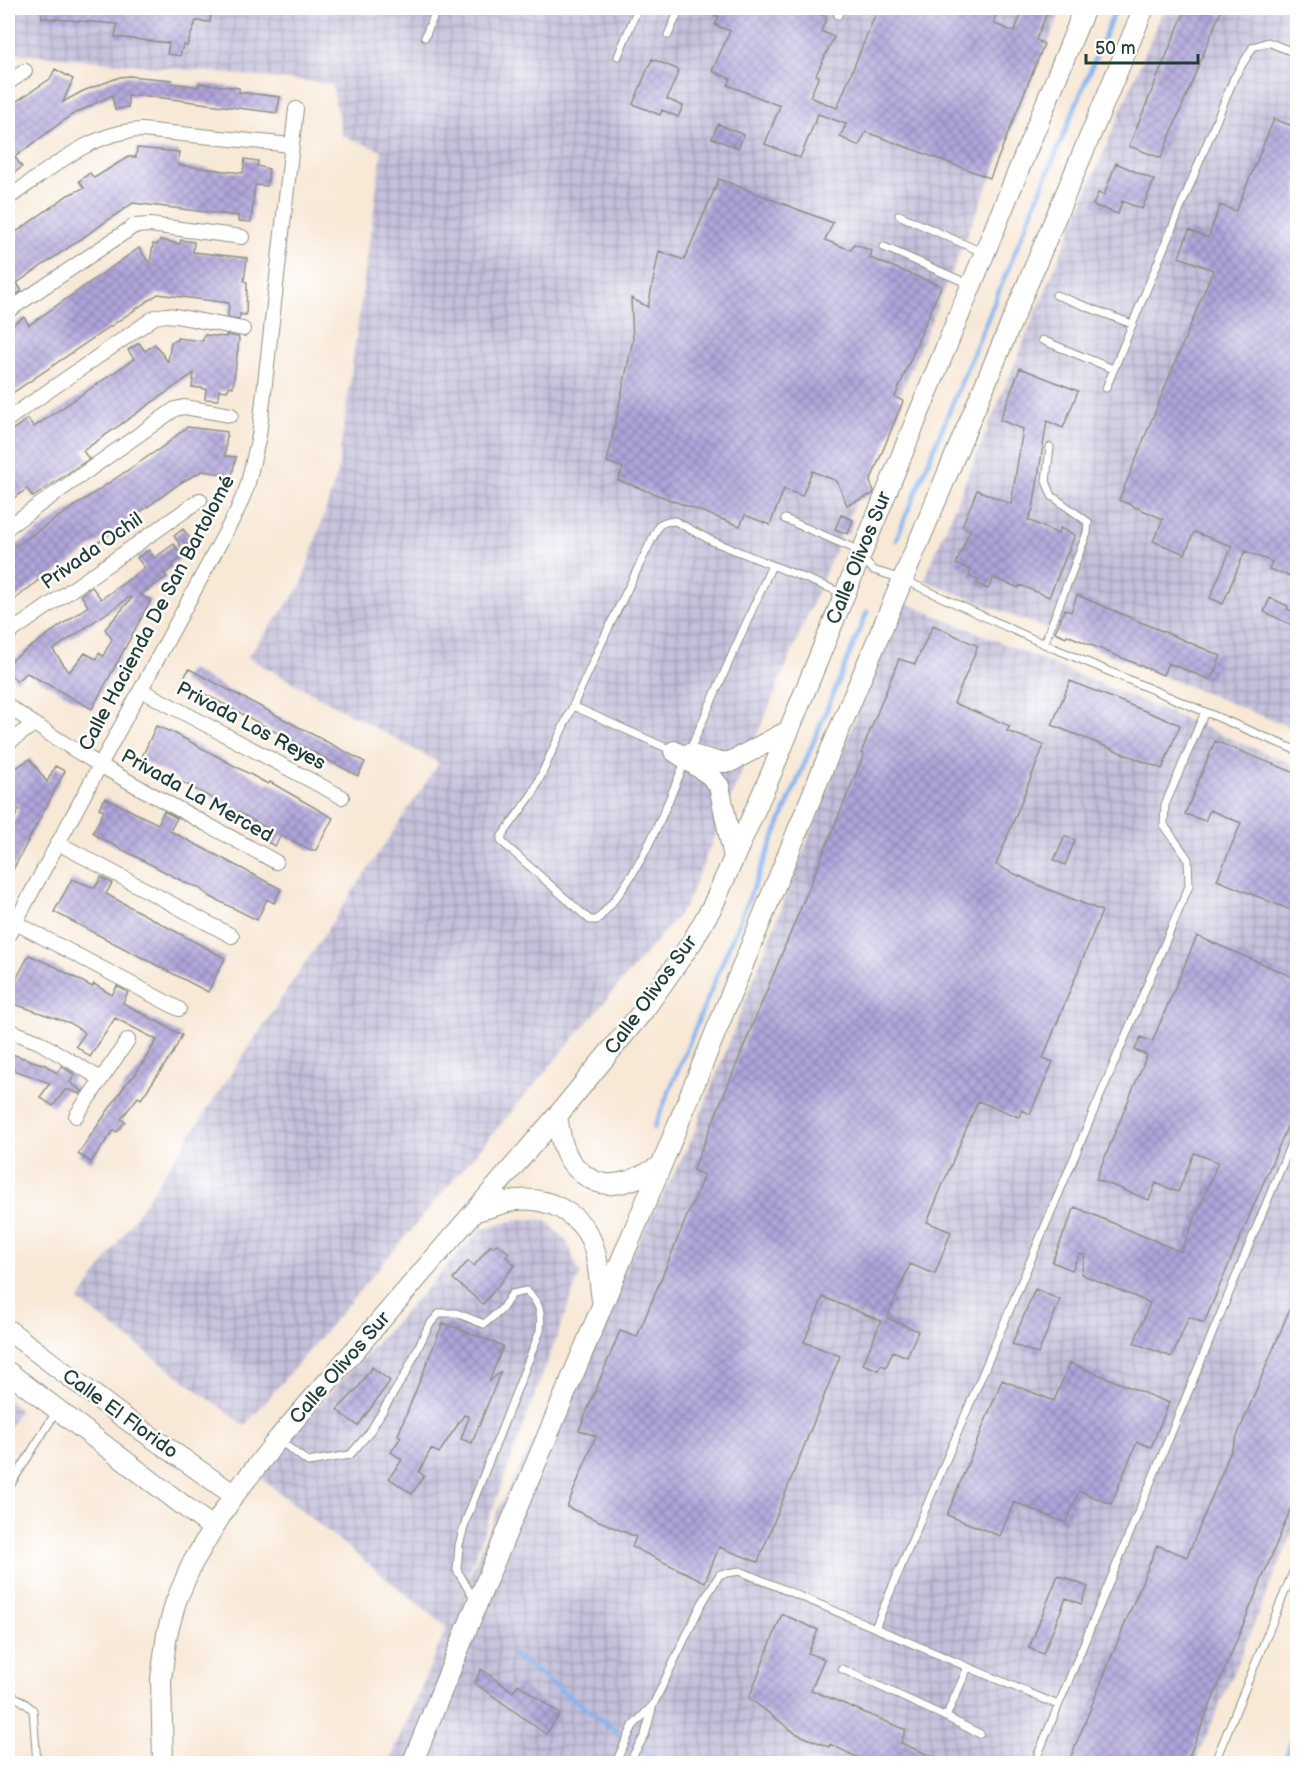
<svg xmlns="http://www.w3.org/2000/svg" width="1305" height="1771" font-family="'Balsamiq Sans',sans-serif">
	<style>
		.industrial { fill: url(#industrial-grid) }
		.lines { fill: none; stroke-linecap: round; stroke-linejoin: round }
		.stream { stroke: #85b5f0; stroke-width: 4.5 }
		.building { fill: url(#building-cross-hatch); fill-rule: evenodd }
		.service-casing { stroke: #8c9285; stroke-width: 9 }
		.minor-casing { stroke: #8c9285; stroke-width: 16 }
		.secondary-casing { stroke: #8c9285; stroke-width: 22 }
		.primary-casing { stroke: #8c9285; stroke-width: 23 }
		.service { stroke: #fff; stroke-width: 7 }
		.minor { stroke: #fff; stroke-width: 14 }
		.secondary { stroke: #fff; stroke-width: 20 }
		.primary { stroke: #fff; stroke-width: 21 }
		.labels { text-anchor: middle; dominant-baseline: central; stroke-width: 5; stroke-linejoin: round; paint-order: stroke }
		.street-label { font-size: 20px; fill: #1f3d34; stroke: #fff }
	</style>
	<defs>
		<pattern id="industrial-grid" width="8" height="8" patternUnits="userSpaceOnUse" patternTransform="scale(1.5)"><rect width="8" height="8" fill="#c4c0db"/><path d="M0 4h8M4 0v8" fill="none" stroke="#9f9db2"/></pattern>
		<pattern id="building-cross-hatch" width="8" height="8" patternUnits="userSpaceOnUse" patternTransform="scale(1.5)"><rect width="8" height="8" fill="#b0a4db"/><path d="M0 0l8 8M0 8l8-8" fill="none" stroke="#8f87b2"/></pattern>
	</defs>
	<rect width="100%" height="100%" fill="#fff"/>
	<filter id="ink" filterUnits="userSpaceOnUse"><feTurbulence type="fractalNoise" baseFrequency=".0167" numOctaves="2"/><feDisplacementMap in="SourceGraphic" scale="12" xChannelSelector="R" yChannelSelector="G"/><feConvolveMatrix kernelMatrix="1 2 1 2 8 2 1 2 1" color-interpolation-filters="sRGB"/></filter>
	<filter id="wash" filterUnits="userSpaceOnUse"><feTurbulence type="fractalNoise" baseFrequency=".008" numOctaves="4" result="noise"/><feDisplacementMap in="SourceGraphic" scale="24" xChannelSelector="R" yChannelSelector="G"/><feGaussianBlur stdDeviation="1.35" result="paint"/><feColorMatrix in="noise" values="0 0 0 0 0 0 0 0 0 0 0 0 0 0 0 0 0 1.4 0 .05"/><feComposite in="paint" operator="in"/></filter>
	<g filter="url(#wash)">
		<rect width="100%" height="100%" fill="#f8e8d6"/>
		<path class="industrial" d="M8,8H1060L1057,21L685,907L245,1426L79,1301L439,763L247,657L301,586L337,475L382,151L342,135L332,84L8,52Z
			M1164,8H1297V730L924,580Z
			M901,601L1297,766V1522L1195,1763H389L447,1627L256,1474L480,1230L520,1219L546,1220L567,1242L580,1274L455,1610L499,1507L690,1143Z
			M8,1400L19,1410L8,1429Z"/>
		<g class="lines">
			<path class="stream" d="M896,540L1116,8
				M654,1128L867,612
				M513,1655L661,1764
				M1282,1764L1298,1727"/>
		</g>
		<g id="blocks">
			<path class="building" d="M41,8H212L210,22L196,21L187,46L183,45L180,56L167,54L169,43L115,37L117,24L42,18Z
				M697,8H819L817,12L827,17L821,31L834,37L816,75L819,76L810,97L837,108L878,8H999L993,23L1014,32L1024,8H1049L1036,40L1044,44L990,178L866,132L859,146L840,137L846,124L818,114L800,158L765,144L780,106L728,85L731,79L712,71L730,31L715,25L719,17Z
				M1186,8H1222L1161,158L1129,146Z
				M652,59L679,70L667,99L683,106L678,117L662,110L660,115L633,104Z
				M55,69L73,79L63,102L83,91L120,77L129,76L172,80V83L199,87V83L239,88V92L280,97L277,113L141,95L128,96V107L115,110L112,95L70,116L39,139L15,157L22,167L8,177V133L16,127L8,122V107L50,79Z
				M1274,119L1298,128V579L1269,569L1272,562L1245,551L1223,604L1210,598L1232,546L1194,532L1185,554L1153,541L1163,519L1119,500L1213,270L1179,257L1189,230L1208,238L1220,205L1236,211Z
				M718,124L744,135L738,148L712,138Z
				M137,148L179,152L178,165L225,171L243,173L245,159L258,161L257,166L269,169L267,186L255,185L251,222L238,221V216L133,203L17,283L22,291L8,300V238L68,195L84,188L79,181L90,173L94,178L128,157H136Z
				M1116,163L1154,180L1142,209L1122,201L1118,214L1093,205L1098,193L1104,195Z
				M719,179L833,223L825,240L851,250L854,244L872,251L870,258L941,286L895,397L903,401L870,482L874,491L873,494L847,505L837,481L812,471L802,496L784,489L770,525L745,515L740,526L618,480L623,468L607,462L633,340L631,298L648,307L659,251L684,260Z
				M160,240L180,244L181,240L194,242L193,252L247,258L244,281L247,282L246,315L240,314L239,319L228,317L229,303L158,294L8,396V328L24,317L29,325L139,248L150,264L153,244L157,245Z
				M204,335L226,337V335L238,337L239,339L233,387L230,386L227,391L219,390L218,400L205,399L206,389L192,387L194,373L83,451L89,459L77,467L33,497L27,489L8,502V433L28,419L34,427L134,359L128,350L139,343L145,351L155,344L168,362L171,342L177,340V338L203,341Z
				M1020,368L1078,391L1063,428L1047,421L1033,509L1028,520L1058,534L1060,528L1075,535L1049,597L1020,585L1019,588L994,578L988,589L977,584L978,580L969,576L971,570L956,564L970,530L962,526L977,490L1011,504L1023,429L1000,420Z
				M187,427L227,432L225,456L236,457L232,475L202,471L182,482L43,582L40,579L8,605V557L11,555L8,551L165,445Z
				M841,515L853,520L848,534L835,529Z
				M183,529L192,541L182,548L174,536Z
				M174,544L183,557L172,565L173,567L164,574L167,577L140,595L151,600L92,709L27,673L16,681L8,671V663L88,606L81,595L92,587L101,599L104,597L145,568L137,558L149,550L154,558ZM130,597L132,598L105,629L112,639L103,656L99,653L96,659L85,653L69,672L53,650Z
				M1077,595L1221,656L1211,680L1168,663L1163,675L1067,635L1066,637L1055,632L1065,609L1071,612Z
				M1270,598L1288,606L1287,609L1298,614L1294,626L1264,612Z
				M933,625L978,646L954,703L1010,726L1007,731L1044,745L996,865L1040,886L1102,911L1043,1058L1053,1062L1030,1114L1022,1110L1019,1117L978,1101L927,1222L951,1232L935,1274L910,1264L887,1318L918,1331L907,1357L893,1351L886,1367L881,1365L878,1370L863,1364L881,1321L823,1297L804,1342L840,1356L758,1562L719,1547L705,1582L632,1547L636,1537L567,1507L596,1436L579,1430L620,1331L637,1337L704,1175L693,1170L864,754L861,753L899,659L915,664Z
				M189,669L365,762L358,776L184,683L182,681Z
				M1070,681L1180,725L1162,769L1052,725Z
				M156,726L174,733L268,784L270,782L333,818L316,850H311L281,835L275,846L263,840L269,829L143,761L141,759Z
				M1215,741L1298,774V913L1217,880L1241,823L1210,810L1205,821L1185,814Z
				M30,759L47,782L55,766L65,771L8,879V830L19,810L8,793V776L10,774L9,772Z
				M105,798L158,824L164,811L177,818L170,831L281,889L274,903L267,899L257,920L211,897L198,887L188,884L98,837L93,832L104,811L99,808Z
				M1065,836L1075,840L1065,865L1054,860Z
				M101,877L112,883L106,894L225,958L208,992L54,912L72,879L95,888Z
				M1197,936L1298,979V1101L1204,1323L1189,1317L1172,1357L1134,1343L1150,1303L1081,1274L1085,1255L1079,1254L1072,1270L1052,1262L1075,1207L1181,1252L1218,1162L1194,1153L1178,1192L1156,1183L1149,1200L1096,1179L1147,1055L1135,1050L1141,1037L1152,1042Z
				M29,955L54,966L92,987L94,984L112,995L117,986L128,992L123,1003L182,1035L173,1053L141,1099L138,1097L121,1119L125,1122L117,1132L114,1130L91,1162L78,1154L126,1084L135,1075L157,1040L115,1018L90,1057L76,1046L85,1033L70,1023L8,1002V985L12,987Z
				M8,1053L45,1065L57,1073L62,1066L75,1075L70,1082L82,1091L80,1094L66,1089L53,1106L40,1097L50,1083L8,1068Z
				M497,1244L509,1253L506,1257L515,1265L483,1304L453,1279L468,1261L474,1266L490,1246L493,1247Z
				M1035,1289L1060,1300L1038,1354L1012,1344Z
				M1298,1289V1491L1186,1764H1068L1157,1545L1187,1557Z
				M443,1323L503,1346L489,1382L501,1371L472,1443L461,1439L469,1417L464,1415L439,1453L431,1449L419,1472L424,1476L412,1494L389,1478L402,1460L391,1452L401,1437L398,1435Z
				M1070,1363L1169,1403L1151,1447L1137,1442L1111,1504L1079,1491L1066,1523L1014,1502L1000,1536L947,1515L1002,1380L1054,1401Z
				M372,1367L390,1381L358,1426L337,1410L358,1388Z
				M1058,1575L1088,1587L1081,1604L1066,1598L1043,1654L1029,1648Z
				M782,1614L818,1630L808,1653L824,1659L811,1690L906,1730L901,1743L950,1764H871L830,1744L829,1747L795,1733L749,1698Z
				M481,1669L513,1692L518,1684L560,1714L546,1734L475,1683Z"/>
		</g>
	</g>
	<g filter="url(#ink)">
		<use href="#blocks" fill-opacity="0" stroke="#8c9285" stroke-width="1.5"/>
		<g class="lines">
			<defs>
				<path id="service" d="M838,15L841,8
					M668,35L680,8
					M425,37L437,8
					M618,56L638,8
					M899,215L984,253
					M884,247L969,284
					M1056,295L1132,324
					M1042,340L1113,369
					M1106,388L1234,78L1253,47L1268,42L1298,54
					M785,519L853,548L873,570L902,579L1044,644L1298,751
					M1044,644L1087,533L1088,522L1052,496L1046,481L1050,447
					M573,706L671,750
					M689,752L772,565
					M685,762C661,818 641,875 597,920H590L501,841L502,836L533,793L609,627L659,525L665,522L675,521L712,541L842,593
					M280,1441L308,1462L350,1455L369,1433L406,1373L429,1325L440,1313H456L484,1324L501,1310L512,1294L526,1291C540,1302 542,1313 540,1331L466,1520L459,1545L457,1570L474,1599
					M8,1489L56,1412
					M875,1628L1189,886L1188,859L1164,825L1165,805L1205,712
					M842,1669L946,1717L968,1667
					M8,1696C18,1696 26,1704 33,1710L37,1764
					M946,1717L980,1734
					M8,1764L36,1762
					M615,1764L633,1726L651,1707
					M628,1764L645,1735L653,1705L701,1605L720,1574L740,1571L1058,1705
					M1034,1764L1298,1127
					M1214,1764L1298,1560"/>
				<path id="minor" d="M8,83L25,71
					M8,198C48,171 91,131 142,130L291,145
					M8,311L134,226L150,225L242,237
					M8,419L155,317L166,315L176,316L243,329
					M8,527L175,409L184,407L231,415
					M8,634L200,500
					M141,690L342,797
					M8,706C92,766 186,812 276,862
					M8,743L34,724
					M58,843L232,936
					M16,923L179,1009
					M8,936L237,511L247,487L259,436L296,109
					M8,1030L39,1042L101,1079
					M76,1116L128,1040"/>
				<path id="secondary" d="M674,751L710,775L719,786L734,858
					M688,754L717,762H730L788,731
					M557,1116C559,1127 560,1138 564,1148C570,1167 592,1186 613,1184C630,1183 645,1174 661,1166
					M476,1211C489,1208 504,1202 517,1200C547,1197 578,1212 591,1240C599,1259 599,1280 602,1300
					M8,1330L123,1417L234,1495
					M8,1372L213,1528
					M163,1764L161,1679L167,1634L176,1601L192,1564L213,1528L234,1495L278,1439L557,1116L644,1010L692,942L713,905L771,774L1085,8
					M412,1764L485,1584L661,1166L824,766L1144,8"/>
				<path id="primary" d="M1079,22L1082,8"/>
			</defs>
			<use href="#service" class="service-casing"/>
			<use href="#minor" class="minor-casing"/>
			<use href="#secondary" class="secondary-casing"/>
			<use href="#primary" class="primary-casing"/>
			<use href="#service" class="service"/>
			<use href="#minor" class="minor"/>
			<use href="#secondary" class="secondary"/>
			<use href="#primary" class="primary"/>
		</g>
	</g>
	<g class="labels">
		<g class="street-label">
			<text transform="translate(92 551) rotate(-35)">Privada Ochil</text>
			<text transform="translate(859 558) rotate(-68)">Calle Olivos Sur</text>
			<text transform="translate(157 613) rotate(-62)">Calle Hacienda De San Bartolomé</text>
			<text transform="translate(251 726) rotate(28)">Privada Los Reyes</text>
			<text transform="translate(197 796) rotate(29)">Privada La Merced</text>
			<text transform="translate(651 995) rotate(-54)">Calle Olivos Sur</text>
			<text transform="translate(340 1368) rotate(-49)">Calle Olivos Sur</text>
			<text transform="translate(120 1414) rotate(36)">Calle El Florido</text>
		</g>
	</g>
	<rect width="1305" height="1771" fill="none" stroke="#fff" stroke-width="30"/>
	<path d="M1086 54v9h112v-9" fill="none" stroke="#1f3d34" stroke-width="3"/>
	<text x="1095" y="54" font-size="18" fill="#1f3d34" stroke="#ffffff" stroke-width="4.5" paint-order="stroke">50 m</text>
</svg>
